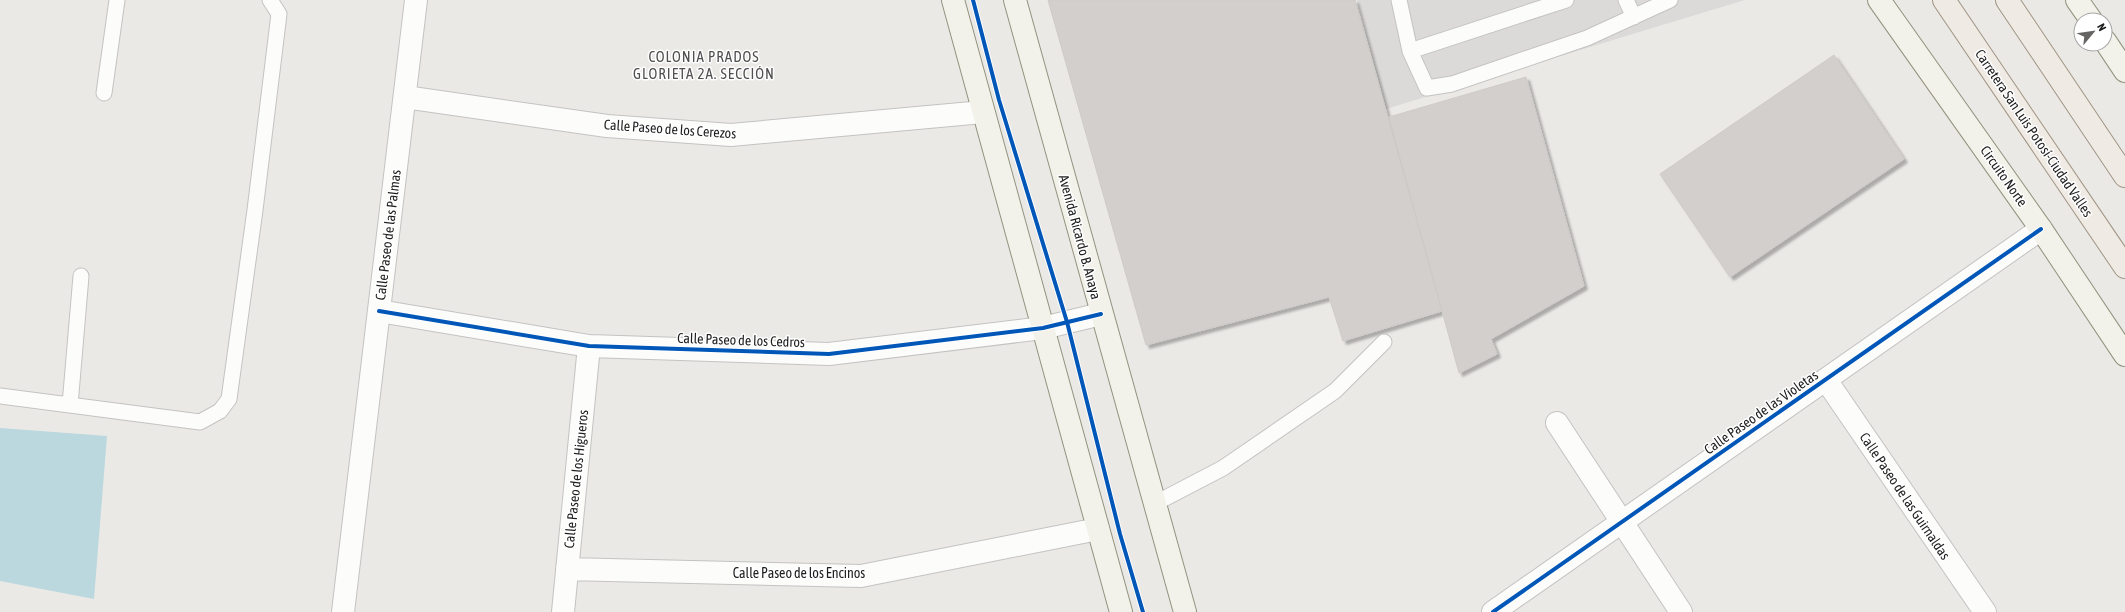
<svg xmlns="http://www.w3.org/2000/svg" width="2125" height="612" font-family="'Asap Condensed',sans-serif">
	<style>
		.parking { fill: #dbdad9 }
		.water { fill: #bad8de }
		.building { fill: #d2cfcd; stroke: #cecbc7; filter: url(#shadow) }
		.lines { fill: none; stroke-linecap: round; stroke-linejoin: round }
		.lane-casing { stroke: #c4c3c2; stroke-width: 17 }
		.street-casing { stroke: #c4c3c2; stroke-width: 24 }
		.secondary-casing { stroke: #93937f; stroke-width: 24 }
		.primary-casing { stroke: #a09584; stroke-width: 24 }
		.lane { stroke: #fcfcfb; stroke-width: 15 }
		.street { stroke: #fcfcfb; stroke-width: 22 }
		.secondary { stroke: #f2f2ea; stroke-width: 22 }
		.primary { stroke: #efeae4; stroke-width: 22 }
		.cycleway-casing { stroke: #fff; stroke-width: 6 }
		.cycleway { stroke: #0057b8; stroke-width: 4 }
		.labels { text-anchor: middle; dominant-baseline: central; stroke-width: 3; stroke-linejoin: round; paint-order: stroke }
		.street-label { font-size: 14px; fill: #1d1d1d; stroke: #fff }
		.neighbourhood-label { font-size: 15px; letter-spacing: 1px; fill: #505050; stroke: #fff }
	</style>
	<defs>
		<filter id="shadow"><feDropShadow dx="3.5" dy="3.5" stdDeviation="1" flood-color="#0004"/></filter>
	</defs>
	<rect width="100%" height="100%" fill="#ebe9e6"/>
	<path class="parking" d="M1357,0H1745L1386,109Z"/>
	<path class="water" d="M0,428L107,436L94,599L0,581Z"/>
	<path class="building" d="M1048,0H1355L1442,311L1343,341L1329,297L1146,345Z
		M1834,55L1904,159L1730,277L1660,174Z
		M1526,77L1584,286L1491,339L1497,354L1459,373L1389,117Z"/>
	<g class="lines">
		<defs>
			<path id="lane" d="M1399,0L1410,51L1427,88L1452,84L1587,38L1670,0
				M1626,0L1634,17
				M1410,51L1566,0
				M104,93L117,0
				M0,396L200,422L220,411L229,399L255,210L279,14L270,0
				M70,405L81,276
				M1154,504L1223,468L1335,391L1384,342"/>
			<path id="street" d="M405,97L607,126L731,135L983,112
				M379,311L589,346L829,354L1043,328L1101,314
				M1826,380L1985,612
				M1557,423L1681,612
				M567,569L861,576L1098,529
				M343,612L416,0
				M563,612L589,346
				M1493,612L2041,229"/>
			<path id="secondary" d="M953,0L1121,612
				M1015,0L1185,612
				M1879,0L2041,229L2125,355
				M2077,0L2091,20
				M2105,41L2125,71"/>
			<path id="primary" d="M1944,0L2125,267
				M2007,0L2125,176"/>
		</defs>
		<use href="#lane" class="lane-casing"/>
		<use href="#street" class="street-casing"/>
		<use href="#secondary" class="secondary-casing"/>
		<use href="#primary" class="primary-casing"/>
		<use href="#lane" class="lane"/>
		<use href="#street" class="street"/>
		<use href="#secondary" class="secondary"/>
		<use href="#primary" class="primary"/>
		<defs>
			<path id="cycleway" d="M973,0L999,100L1067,322L1120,534L1143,612
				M379,311L589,346L829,354L1043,328L1101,314
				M1493,612L2041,229"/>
		</defs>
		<use href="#cycleway" class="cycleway-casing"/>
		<use href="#cycleway" class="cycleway"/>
	</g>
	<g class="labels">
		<g class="street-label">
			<text transform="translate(670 129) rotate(4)">Calle Paseo de los Cerezos</text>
			<text transform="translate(2034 133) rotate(56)">Carretera San Luis Potosí-Ciudad Valles</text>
			<text transform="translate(2004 176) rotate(55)">Circuito Norte</text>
			<text transform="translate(388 235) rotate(-83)">Calle Paseo de las Palmas</text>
			<text transform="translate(1080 237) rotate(75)">Avenida Ricardo B. Anaya</text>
			<text transform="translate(741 340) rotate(2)">Calle Paseo de los Cedros</text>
			<text transform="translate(1761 412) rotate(-35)">Calle Paseo de las Violetas</text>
			<text transform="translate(576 479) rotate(-84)">Calle Paseo de los Higueros</text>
			<text transform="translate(1905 496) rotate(56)">Calle Paseo de las Guirnaldas</text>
			<text x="799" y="573">Calle Paseo de los Encinos</text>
		</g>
		<g class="neighbourhood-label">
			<text x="704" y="56">COLONIA PRADOS<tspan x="704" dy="17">GLORIETA 2A. SECCIÓN</tspan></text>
		</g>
	</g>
	<g transform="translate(2093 32) rotate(61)"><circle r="19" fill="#ffffff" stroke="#a5a5a5"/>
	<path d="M0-3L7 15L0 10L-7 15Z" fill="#656463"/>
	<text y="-6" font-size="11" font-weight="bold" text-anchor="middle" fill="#1d1d1d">N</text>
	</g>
</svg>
